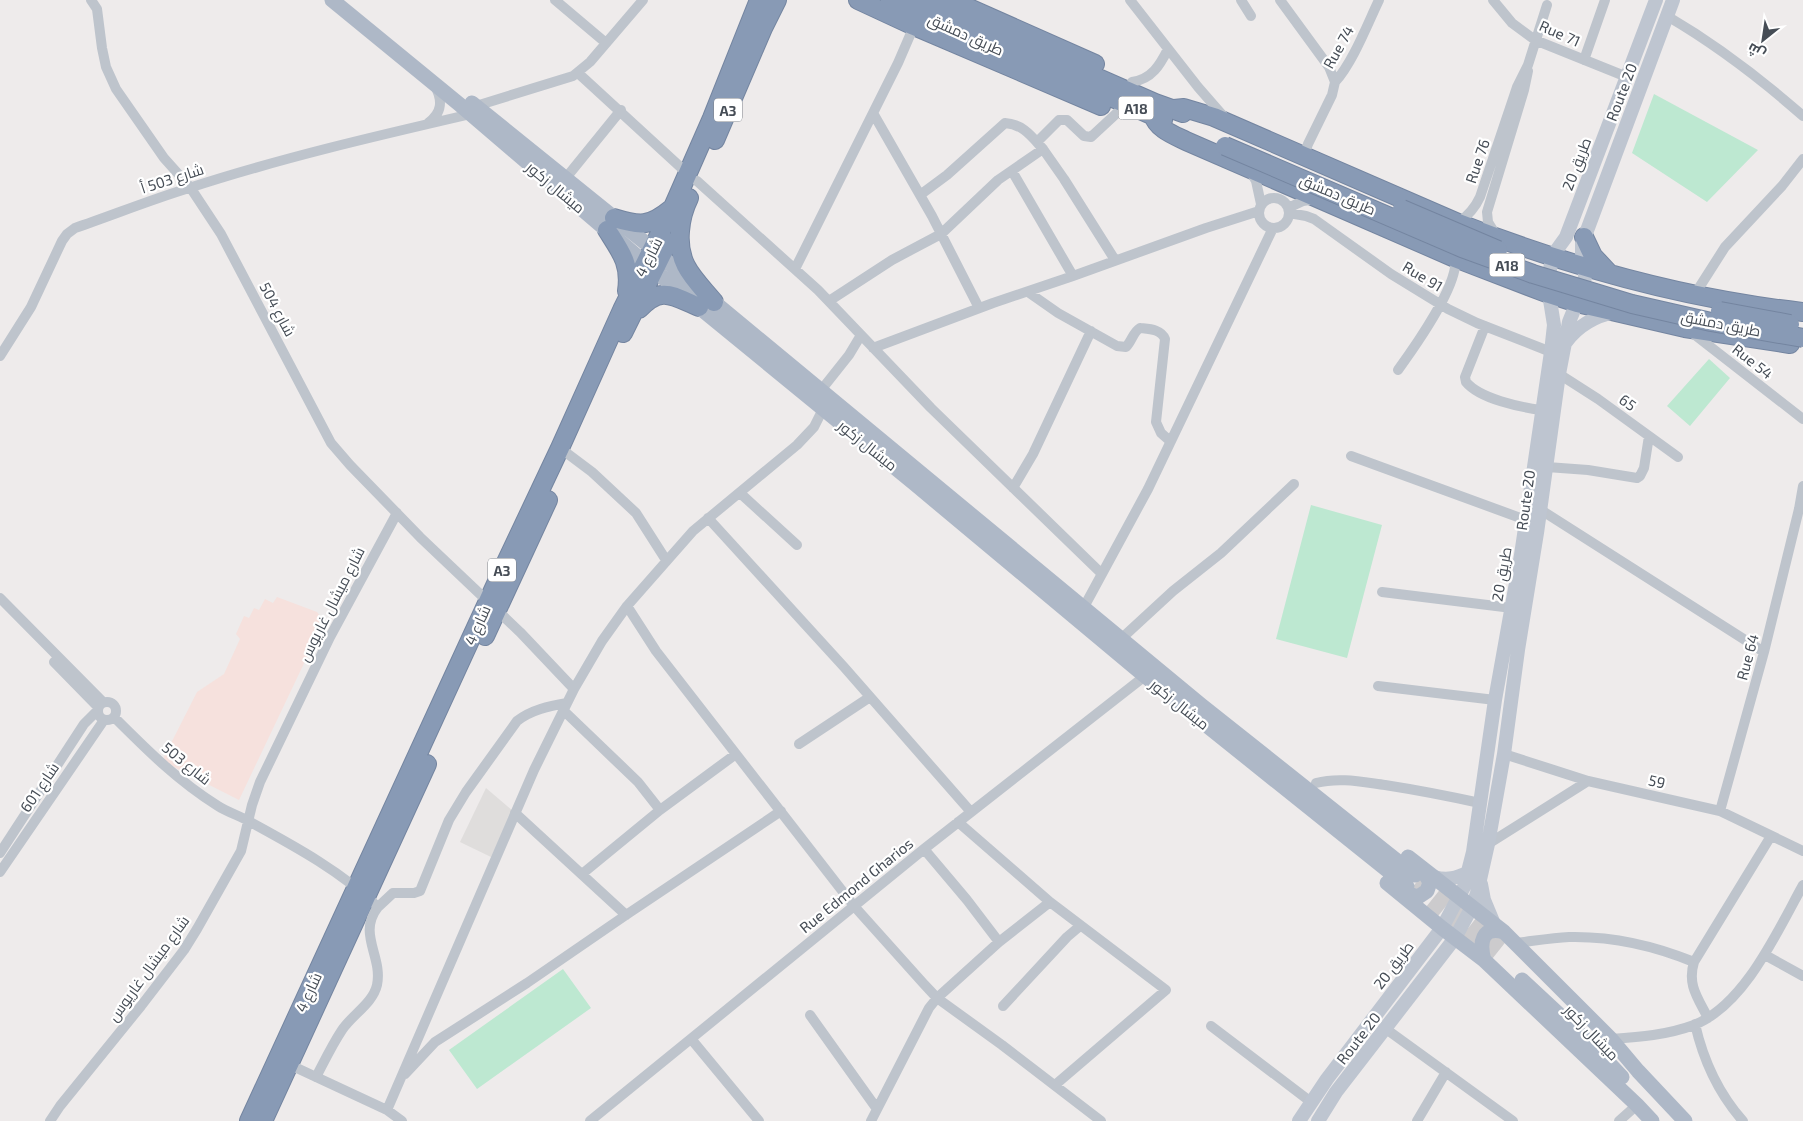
<svg xmlns="http://www.w3.org/2000/svg" width="1803" height="1121" font-family="'Exo 2',Cairo,sans-serif">
	<style>
		.education { fill: #dfdddc }
		.medical { fill: #f6e1dd }
		.green { fill: #bde8d1 }
		.lines { fill: none; stroke-linecap: round; stroke-linejoin: round }
		.primary-tunnel { stroke: #cccbcd; stroke-width: 15; stroke-dasharray: 15 8; stroke-linecap: butt }
		.highway-casing { stroke: #7485a0; stroke-width: 20 }
		.street { stroke: #bec4cc; stroke-width: 10 }
		.secondary { stroke: #bec5d0; stroke-width: 14 }
		.primary { stroke: #aeb8c7; stroke-width: 15 }
		.highway { stroke: #889ab5; stroke-width: 18 }
		.highway-bridge-casing { stroke: #7485a0; stroke-width: 20; stroke-linecap: butt }
		.highway-bridge { stroke: #889ab5; stroke-width: 18 }
		.labels { text-anchor: middle; dominant-baseline: central; stroke-width: 4.5; stroke-linejoin: round; paint-order: stroke }
		.shield { fill: #fff; stroke: #7e8289; stroke-width: 1 }
		.shield-label { font-size: 14px; font-weight: bold; fill: #464d56 }
		.street-label { font-size: 15px; fill: #464d56; stroke: #fff }
	</style>
	<rect width="100%" height="100%" fill="#eeebeb"/>
	<path class="education" d="M486,788L513,811L491,857L460,842Z"/>
	<path class="medical" d="M277,597L317,612L321,617L308,655L239,800L162,761L197,692L224,674L240,639L236,634L244,616L249,618L254,608L259,610L265,599L273,603Z"/>
	<path class="green" d="M1654,94L1758,150L1707,202L1632,153Z
		M1709,359L1730,378L1690,426L1667,406Z
		M1311,505L1382,525L1347,658L1276,639Z
		M563,969L591,1008L477,1089L449,1050Z"/>
	<g class="lines">
		<path class="primary-tunnel" d="M1419,879L1506,947
			M1411,889L1498,959"/>
		<defs>
			<path id="highway" d="M858,0L914,26L1101,106
				M890,0L1163,120
				M921,0L1155,103L1183,113
				M951,0L1095,64
				M1174,109L1184,108L1214,117L1458,223C1568,266 1685,299 1803,312
				M1153,115C1157,129 1174,135 1186,141L1455,258L1549,294L1577,303L1685,328L1790,344
				M715,140L763,28L777,0
				M689,198C683,210 681,218 680,231C677,265 694,278 714,302
				M614,218C640,226 649,227 671,209
				M607,230C621,252 631,264 627,291
				M1584,237L1593,256L1608,272
				M639,309C662,285 672,296 699,307
				M623,333L668,242
				M485,636L548,500
				M249,1121L501,573L560,448L622,310L673,207L712,118L759,0
				M263,1121L427,764"/>
		</defs>
		<use href="#highway" class="highway-casing"/>
		<path class="street" d="M91,0L97,9L102,48L106,67L116,89L164,158L190,187L221,234L331,443L350,465L420,537L520,632L574,689
			M555,0L606,43
			M1130,0L1198,87L1225,118
			M1241,0L1251,16
			M1280,0L1329,67L1335,82L1332,95L1308,144L1304,156
			M1493,0L1512,23L1535,40L1627,77
			M1667,16C1715,44 1761,79 1803,116
			M1584,60L1605,0
			M578,73L688,174
			M1132,82C1152,79 1160,65 1168,49
			M1335,82C1353,62 1367,25 1379,0
			M476,106L573,76L590,62L643,0
			M873,113L932,216L979,308
			M428,123C442,113 443,101 435,86
			M1037,142L1059,120H1067L1084,136L1091,137L1118,112
			M1249,169L1256,181L1261,204
			M1012,171L1073,276
			M565,179L621,110
			M697,181L818,290L931,408L1102,574
			M920,195L947,175L1005,123C1023,124 1032,137 1043,149
			M1259 213a15 15 0 1 1 30 0a15 15 0 1 1-30 0Z
			M1288,208L1303,201L1315,199
			M1289,213L1306,216L1314,219L1391,274L1448,309L1477,323L1551,352
			M1458,223C1469,215 1475,208 1480,197L1517,87L1528,65L1547,5
			M1496,235L1488,222L1487,212L1524,90L1528,71
			M795,269L898,63L914,26
			M1028,292L1058,313L1117,346L1126,347C1132,341 1133,332 1140,328C1149,329 1161,329 1165,339L1156,422L1161,433L1170,441
			M1695,294L1725,247L1782,186L1803,159
			M829,301L892,260L941,234L998,180L1043,149L1064,179L1115,260
			M1485,326L1465,377L1466,382C1480,399 1520,407 1541,410
			M1690,331L1803,419
			M873,348L993,303L1073,276L1206,228L1259,211
			M0,356L31,307L62,241L67,234L75,228C113,215 150,200 189,188C281,158 376,136 471,114
			M1398,370C1414,348 1460,283 1455,258
			M1559,374L1598,399L1678,457
			M822,389L849,355L861,335
			M560,448L592,472L636,513L666,560
			M1351,456L1526,520
			M1547,467L1588,470L1637,478L1640,476L1644,468L1649,436
			M1013,488L1033,454L1091,331
			M740,493L797,545
			M1541,510L1764,652
			M708,518L844,667L971,812
			M1382,592L1512,608
			M0,598L103,702
			M627,606L656,651L854,906L923,983L937,998L1002,1045L1101,1121
			M1084,607L1148,489L1273,228
			M1122,638L1173,591L1221,553L1294,484
			M54,662L98,707
			M1378,686L1495,700
			M98 711a9 9 0 1 1 18 0a9 9 0 1 1-18 0Z
			M563,710L638,782L660,810
			M114,717C147,750 178,781 218,806C229,813 241,816 252,823C296,847 342,872 378,907L393,893H414L420,891L449,820L466,792L517,721C531,710 549,706 567,703
			M799,744L870,697
			M1504,754L1588,781L1720,811L1803,851
			M1316,783C1339,777 1362,782 1385,785C1417,790 1448,796 1480,803
			M1720,811L1764,652L1799,509L1803,486
			M515,813L626,915
			M958,822L1050,902
			M1488,844L1588,781
			M924,849L967,900L999,942
			M0,853L84,724L97,711
			M0,872L104,720
			M582,874L660,810L736,754
			M1515,943C1533,941 1551,938 1569,937C1612,936 1655,946 1694,962
			M1765,955L1803,976
			M1003,1006L1067,937L1080,926
			M810,1015L877,1109
			M1708,1018C1698,998 1687,985 1694,962L1771,836
			M1695,1024C1703,1059 1719,1094 1743,1121
			M1211,1026L1311,1102
			M1386,1029L1513,1121
			M1611,1039C1640,1037 1667,1035 1694,1025C1745,1005 1778,930 1803,885
			M692,1040L759,1121
			M286,1063L387,1110L402,1121
			M405,1074L435,1042L527,983L626,915L781,811
			M316,1077C324,1062 332,1045 342,1030C352,1015 373,1003 377,985C383,956 357,934 378,907
			M387,1110L534,770L574,689L602,641L627,606L693,531L797,445L814,427L823,409
			M50,1121L60,1106L141,1006L184,950L197,929L241,851L252,805L260,782L330,637L397,513
			M590,1121L924,849L1145,676
			M871,1121L929,1008L937,998L999,942L1050,902L1166,990L1055,1085
			M1417,1121L1446,1072
			M1619,1121L1637,1105"/>
		<path class="secondary" d="M1566,342C1578,326 1595,316 1615,312
			M1434,877C1448,881 1456,878 1469,872
			M1481,884L1484,900L1494,924
			M1299,1121L1327,1079L1442,928L1464,887L1473,852L1495,700L1521,555L1551,352L1554,325L1549,294V274L1553,255L1566,237L1656,0
			M1318,1121L1336,1092L1455,938L1472,907L1477,893L1488,844L1504,754L1518,650L1537,533L1559,374L1569,322L1584,285L1585,275L1582,258V244L1673,0"/>
		<path class="primary" d="M332,0L459,104L645,263L915,484L1145,676L1407,886
			M472,103L653,249L714,302L1201,705L1415,875
			M1408,857L1504,932L1611,1039L1638,1071L1685,1121
			M1387,883L1442,928L1484,960L1637,1105L1652,1121
			M1403,892L1418,897L1427,891L1430,882L1422,869
			M1484,960C1479,943 1482,925 1504,932
			M1522,980L1593,1046L1622,1077"/>
		<use href="#highway" class="highway"/>
		<defs>
			<path id="highway-bridge" d="M1225,146L1462,248L1533,274L1632,304L1711,322L1803,338
				M1402,209L1498,250
				M1720,311L1790,324"/>
		</defs>
		<use href="#highway-bridge" class="highway-bridge-casing"/>
		<use href="#highway-bridge" class="highway-bridge"/>
	</g>
	<g class="labels">
		<g class="shield">
			<rect x="1118.5" y="96.5" width="35" height="23" rx="4"/>
			<rect x="714" y="98.5" width="28" height="23" rx="4"/>
			<rect x="1489.5" y="253.5" width="35" height="23" rx="4"/>
			<rect x="488" y="558.5" width="28" height="23" rx="4"/>
		</g>
		<g class="shield-label">
			<text x="1136" y="108">A18</text>
			<text x="728" y="110">A3</text>
			<text x="1507" y="265">A18</text>
			<text x="502" y="570">A3</text>
		</g>
		<g class="street-label">
			<text transform="translate(1560 33) rotate(24)">Rue 71</text>
			<text transform="translate(966 34) rotate(24)">طريق دمشق</text>
			<text transform="translate(1338 47) rotate(-61)">Rue 74</text>
			<text transform="translate(1621 92) rotate(-69)">Route 20</text>
			<text transform="translate(1477 161) rotate(-71)">Rue 76</text>
			<text transform="translate(1576 164) rotate(-69)">طريق 20</text>
			<text transform="translate(172 178) rotate(-18)">شارع 503 أ</text>
			<text transform="translate(556 187) rotate(40)">ميشال زكور</text>
			<text transform="translate(1338 194) rotate(23)">طريق دمشق</text>
			<text transform="translate(648 257) rotate(-63)">شارع 4</text>
			<text transform="translate(1423 276) rotate(31)">Rue 91</text>
			<text transform="translate(278 309) rotate(62)">شارع 504</text>
			<text transform="translate(1721 323) rotate(11)">طريق دمشق</text>
			<text transform="translate(1753 361) rotate(38)">Rue 54</text>
			<text transform="translate(1628 402) rotate(36)">65</text>
			<text transform="translate(868 445) rotate(39)">ميشال زكور</text>
			<text transform="translate(1525 500) rotate(-82)">Route 20</text>
			<text transform="translate(1501 574) rotate(-80)">طريق 20</text>
			<text transform="translate(331 604) rotate(-63)">شارع ميشال غاريوس</text>
			<text transform="translate(477 625) rotate(-66)">شارع 4</text>
			<text transform="translate(1747 657) rotate(-75)">Rue 64</text>
			<text transform="translate(1180 704) rotate(39)">ميشال زكور</text>
			<text transform="translate(187 763) rotate(39)">شارع 503</text>
			<text transform="translate(1657 781) rotate(13)">59</text>
			<text transform="translate(39 787) rotate(-56)">شارع 601</text>
			<text transform="translate(856 885) rotate(-39)">Rue Edmond Gharios</text>
			<text transform="translate(1393 965) rotate(-53)">طريق 20</text>
			<text transform="translate(148 968) rotate(-54)">شارع ميشال غاريوس</text>
			<text transform="translate(308 992) rotate(-65)">شارع 4</text>
			<text transform="translate(1592 1032) rotate(46)">ميشال زكور</text>
			<text transform="translate(1358 1038) rotate(-52)">Route 20</text>
		</g>
	</g>
	<g transform="translate(1763 40) rotate(210)" stroke="#ffffff" stroke-width="4" paint-order="stroke">
	<path d="M0-4L9 19L0 12L-9 19Z" fill="#464d56"/>
	<text y="-8" font-size="14" font-weight="bold" text-anchor="middle" fill="#464d56">ش</text>
	</g>
</svg>
